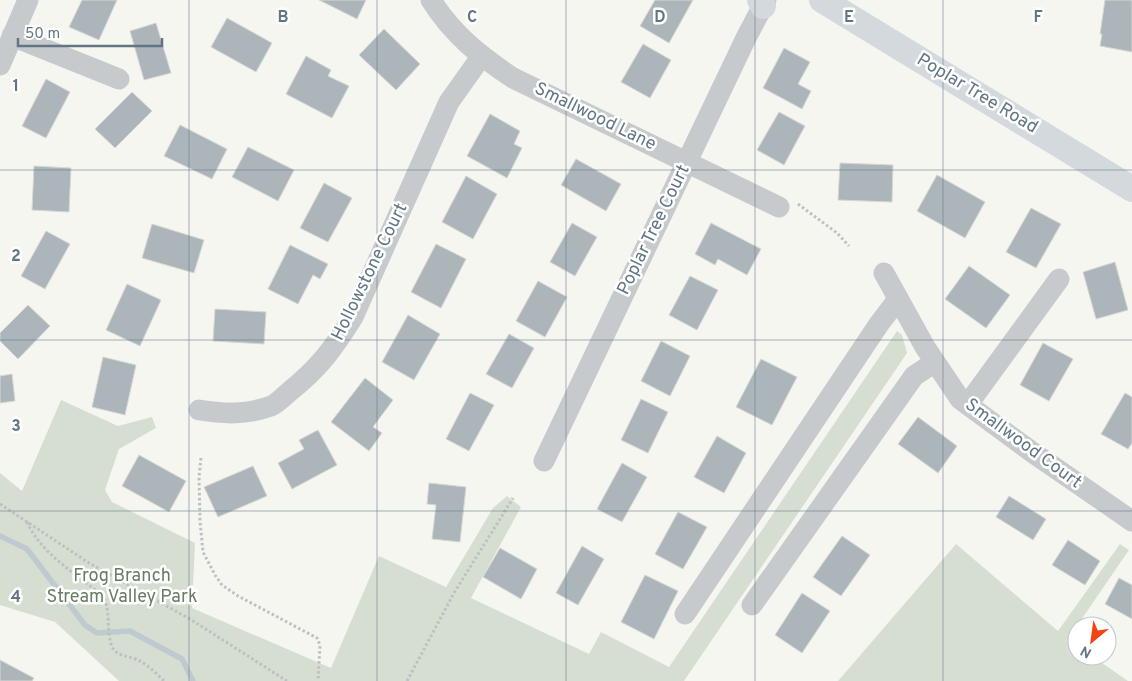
<svg xmlns="http://www.w3.org/2000/svg" width="1132" height="681" font-family="Overpass,sans-serif">
	<style>
		.green { fill: #d6ded2 }
		.lines { fill: none; stroke-linecap: round; stroke-linejoin: round }
		.stream { stroke: #becacf; stroke-width: 5.5 }
		.building { fill: #acb6ba; stroke: #d7d7d4 }
		.path { stroke: #bdc0c2; stroke-width: 3; stroke-dasharray: 2.5 2.5; stroke-linecap: butt }
		.minor { stroke: #c7cacd; stroke-width: 21 }
		.major { stroke: #d3d9dd; stroke-width: 26 }
		.grid { fill: none; stroke: #617685; stroke-width: 1; stroke-opacity: 0.55 }
		.labels { text-anchor: middle; dominant-baseline: central; stroke-width: 5; stroke-linejoin: round; paint-order: stroke }
		.street-label { font-size: 18px; fill: #617685; stroke: #fff }
		.park-label { font-size: 18px; fill: #677c61; stroke: #fff }
		.grid-label { font-size: 16px; text-anchor: middle; font-weight: bold; fill: #617685; stroke: #fff; stroke-width: 5; stroke-linejoin: round; paint-order: stroke }
	</style>
	<rect width="100%" height="100%" fill="#f6f6f1"/>
	<path class="green" d="M897,331L902,335L907,353L684,681H119L55,622L0,605V473L22,491L61,400L118,426L152,417L156,428L119,449L105,490L112,502L195,543L192,608L331,668L379,556L446,587L493,508L507,496L521,507L471,598L589,654L601,632L669,667Z
		M956,544L1058,631L1120,544L1129,550L1068,639L1077,645V656H1092L1128,681H838Z"/>
	<g class="lines">
		<path class="stream" d="M0,536L27,549L85,625L97,633L130,631L182,659L193,681"/>
	</g>
	<path class="building" d="M82,0H117L99,40L69,27Z
		M319,0H366L357,19Z
		M655,0H693L669,43L640,26Z
		M1105,0H1132V52L1100,46L1102,34H1100Z
		M227,18L272,43L256,72L211,47Z
		M156,23L171,73L144,80L130,31Z
		M384,29L420,64L396,90L359,55Z
		M643,44L671,60L650,98L621,82Z
		M784,48L810,62L798,84L811,91L802,109L763,88Z
		M306,56L331,70L328,76L349,86L332,118L286,94Z
		M46,79L70,92L46,138L22,126Z
		M132,92L152,111L115,148L95,129Z
		M779,112L805,126L784,165L757,150Z
		M490,114L520,131L514,144L522,148L507,178L467,156Z
		M180,125L227,149L212,179L164,156Z
		M248,147L294,170L278,201L232,177Z
		M576,159L621,184L606,211L561,185Z
		M840,163L893,165L892,202L838,200Z
		M34,166L71,168L69,212L32,210Z
		M937,175L985,202L965,238L917,211Z
		M466,176L497,194L473,239L442,222Z
		M324,183L352,198L328,242L300,228Z
		M1031,208L1061,224L1036,268L1006,252Z
		M572,223L597,237L575,276L550,262Z
		M711,223L761,249L747,275L718,259L715,265L695,254Z
		M152,224L204,240L194,273L142,258Z
		M46,231L70,244L45,289L21,276Z
		M436,244L466,259L441,308L411,292Z
		M290,245L328,264L320,279L313,275L298,304L268,289Z
		M1115,262L1128,310L1096,319L1083,272Z
		M969,266L1010,295L986,328L945,299Z
		M690,276L718,290L697,330L669,315Z
		M538,281L567,297L545,337L516,321Z
		M127,284L161,300L140,346L106,330Z
		M28,305L50,326L18,359L0,341V333Z
		M215,309L266,312L264,344L213,341Z
		M408,315L440,334L414,380L382,362Z
		M509,334L534,348L512,388L486,374Z
		M661,341L690,356L670,396L641,381Z
		M1043,343L1073,359L1049,401L1020,385Z
		M103,357L136,365L125,415L92,407Z
		M761,359L797,377L772,425L736,407Z
		M12,374L15,401L0,403V376Z
		M365,378L393,400L373,427L382,433L369,451L331,422Z
		M470,393L494,405L469,451L446,439Z
		M1125,393L1132,397V443L1128,449L1101,434Z
		M641,399L668,412L648,453L621,440Z
		M918,417L957,446L938,473L898,444Z
		M318,430L337,465L292,489L278,463L304,449L299,440Z
		M717,436L746,453L724,493L694,477Z
		M139,455L186,481L169,512L122,486Z
		M622,463L647,477L622,522L597,509Z
		M253,466L267,496L218,517L204,487Z
		M429,483L466,487L460,542L432,539L436,505L427,504Z
		M1009,496L1046,519L1033,540L996,517Z
		M678,512L707,527L683,569L655,554Z
		M842,536L870,555L841,596L813,577Z
		M1068,540L1100,561L1085,585L1052,565Z
		M582,546L604,559L578,605L556,593Z
		M500,548L537,569L521,599L483,577Z
		M645,575L678,591L654,639L621,622Z
		M1119,578L1132,585V619L1105,604Z
		M802,593L830,611L802,653L775,635Z
		M0,660L34,678L32,681H0Z"/>
	<g class="lines">
		<path class="path" d="M798,204L837,233L849,246
			M201,458L199,477L200,521L203,552L215,575L222,585L238,596L317,638L320,645L318,681
			M0,504L89,563L190,619L287,681
			M27,522C41,554 78,575 104,597C110,612 107,629 111,644C115,658 130,655 140,661C149,666 157,674 164,681
			M407,681L454,593L513,498"/>
		<path class="minor" d="M431,0C453,35 480,56 513,78L779,207
			M12,36L119,79
			M0,65L28,0
			M884,273L925,347L960,399L1032,452L1132,521
			M968,404L1059,279
			M199,410C224,414 247,415 271,406C278,403 283,397 289,392C319,368 333,349 353,317L449,102L481,57
			M544,461L746,38L766,0
			M752,605L914,376L935,362
			M685,614L879,324L898,299"/>
		<path class="major" d="M760,0L763,6
			M822,0L1132,189"/>
	</g>
	<path class="grid" d="M189,0V681M377,0V681M566,0V681M755,0V681M943,0V681M0,170H1132M0,340H1132M0,511H1132"/>
	<g class="labels">
		<g class="street-label">
			<text transform="translate(977 94) rotate(31)">Poplar Tree Road</text>
			<text transform="translate(595 117) rotate(26)">Smallwood Lane</text>
			<text transform="translate(654 230) rotate(-64)">Poplar Tree Court</text>
			<text transform="translate(370 272) rotate(-64)">Hollowstone Court</text>
			<text transform="translate(1023 444) rotate(36)">Smallwood Court</text>
		</g>
		<g class="park-label">
			<text x="122" y="576">Frog Branch<tspan x="122" dy="21">Stream Valley Park</tspan></text>
		</g>
	</g>
	<g class="grid-label">
		<text x="283" y="22">B</text>
		<text x="472" y="22">C</text>
		<text x="660" y="22">D</text>
		<text x="849" y="22">E</text>
		<text x="1038" y="22">F</text>
		<text x="16" y="91">1</text>
		<text x="16" y="261">2</text>
		<text x="16" y="431">3</text>
		<text x="16" y="602">4</text>
	</g>
	<g transform="translate(1092 641) rotate(209)"><circle r="24" fill="#ffffff" stroke="#c0c8ce"/>
	<path d="M0-4L9 19L0 12L-9 19Z" fill="#f44313"/>
	<text y="-8" font-size="14" font-weight="bold" text-anchor="middle" fill="#617685">N</text>
	</g>
	<path d="M18 38v8h144v-8" fill="none" stroke="#617685" stroke-width="2.5"/>
	<text x="25" y="38" font-size="15" fill="#617685" stroke="#ffffff" stroke-width="4" paint-order="stroke">50 m</text>
</svg>
